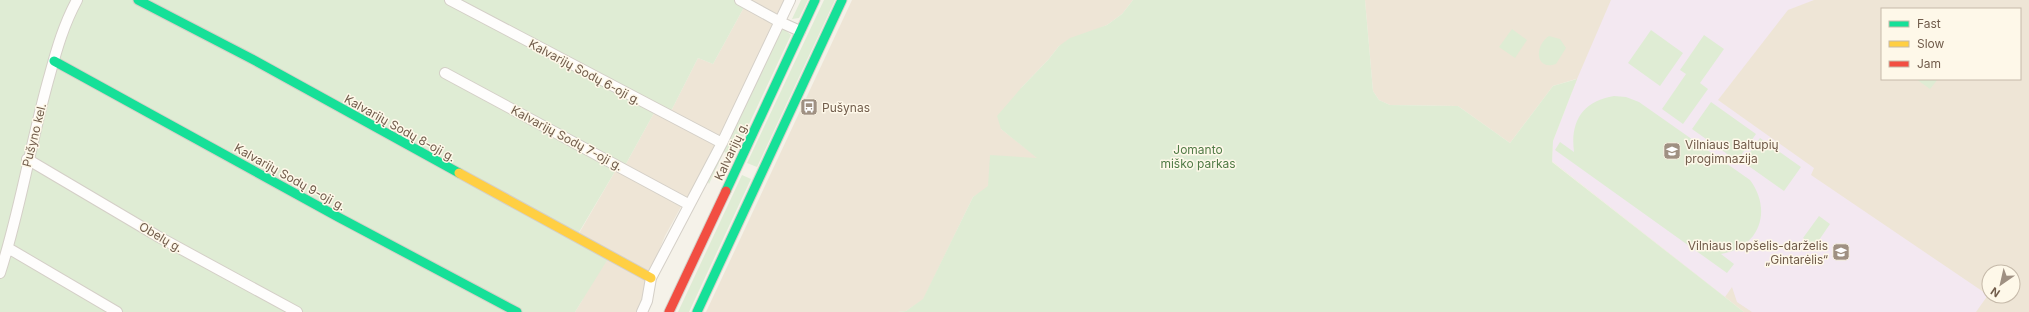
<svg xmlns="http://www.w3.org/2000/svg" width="2029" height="312" font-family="Inter,sans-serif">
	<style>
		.residential { fill: #eee5d6; fill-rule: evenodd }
		.education { fill: #f3e8f1 }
		.green { fill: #dfecd4 }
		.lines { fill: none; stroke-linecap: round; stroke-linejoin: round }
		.street-casing { stroke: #d4cfc7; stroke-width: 12 }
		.fast-casing { stroke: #d5cfc7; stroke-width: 11 }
		.slow-casing { stroke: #d5cfc7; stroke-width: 11 }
		.jam-casing { stroke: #d5cfc7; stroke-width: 11 }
		.street { stroke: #fefdfc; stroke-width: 10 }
		.fast { stroke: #16e098; stroke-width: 9 }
		.slow { stroke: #ffcf43; stroke-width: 9 }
		.jam { stroke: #f24e42; stroke-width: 9 }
		.labels { text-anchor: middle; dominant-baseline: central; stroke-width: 3; stroke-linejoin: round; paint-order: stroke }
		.street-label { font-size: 12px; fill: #715c4b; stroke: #fef8e9 }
		.poi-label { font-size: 12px; fill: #715c4b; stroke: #fef8e9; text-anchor: start }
		.park-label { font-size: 12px; fill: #517b46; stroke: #fef8e9 }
	</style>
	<rect width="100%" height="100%" fill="#f5f2e9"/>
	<path class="residential" d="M748,0H786L693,192L682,205L665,236L644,287L645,301L640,312H575L583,299L578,235L617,168L622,171L654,113L667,119L698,58L713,64Z
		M852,0H1133L1122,14L1107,25L1059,46L1048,60L1022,87L1001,129L1038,158L973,197L923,300L906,311L898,312H706Z
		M1365,0H2029V312H1744L1552,161L1576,79L1553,86L1510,143L1458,106L1390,105L1379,100L1373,91ZM1882,9H2020V79H1882ZM1989,272H2013V296H1989Z"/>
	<path class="education" d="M1611,0H1814L1788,10L1718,100L1814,168L1811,175L1988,295L1976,312H1752L1737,302L1732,287L1725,297L1552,161L1553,141L1577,79Z"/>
	<path class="green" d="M0,0H748L713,64L698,58L667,119L654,113L622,171L617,168L578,234L611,254L575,312H0Z
		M801,0H808L799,18L792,19Z
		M824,0H835L757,167L747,163Z
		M1133,0H1365L1373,91L1379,100L1390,105L1458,106L1510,143L1553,86L1577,79L1553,141L1552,162L1744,312H898L906,311L923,299L973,197L988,186L990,155L1037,158L1001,129L997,116L1022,87L1048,60L1059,46L1070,38L1107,25L1122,14Z
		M784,29L791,35L734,156L724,152L709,184L707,180L779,31Z
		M1512,29L1527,40L1515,58L1499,47Z
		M1651,30L1683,53L1660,86L1628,63Z
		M1704,35L1724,49L1700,83L1708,89L1683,124L1662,109L1686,74L1680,70Z
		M1549,36L1560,39L1566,48L1556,64C1535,71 1534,46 1549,36Z
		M1916,79H1938L1930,89Z
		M1614,96L1626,97L1639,102L1750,180C1773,211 1759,248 1721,254L1734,264L1727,273L1555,150L1560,142L1574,152C1570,121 1583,101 1614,96Z
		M1711,102L1756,134L1737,161L1692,129Z
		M1760,138L1801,167L1784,191L1743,162Z
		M742,175L751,179L689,312H678Z
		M1819,216L1830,224L1815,246L1803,238Z"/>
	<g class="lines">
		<defs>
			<path id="street" d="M450,0L722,143
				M740,0L780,22L800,31
				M445,73L688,204
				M27,159L159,237L297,312
				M8,248L117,312
				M0,273C21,208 31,140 50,74C57,48 64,24 77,0
				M642,312L647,301L651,278L722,143L790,0"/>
			<path id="fast" d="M138,0L252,59L459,173
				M54,61L338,217L517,312
				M726,191L815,0
				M697,312L842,0"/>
			<path id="slow" d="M459,173L651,278"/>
			<path id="jam" d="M669,312L726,191"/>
		</defs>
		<use href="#street" class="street-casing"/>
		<use href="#fast" class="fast-casing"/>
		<use href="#slow" class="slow-casing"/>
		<use href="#jam" class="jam-casing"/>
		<use href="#street" class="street"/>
		<use href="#fast" class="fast"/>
		<use href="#slow" class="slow"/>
		<use href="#jam" class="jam"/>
	</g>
	<defs>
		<symbol id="bus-square" viewBox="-11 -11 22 22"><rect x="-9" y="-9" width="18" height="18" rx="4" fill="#9f9082" stroke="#fef8e9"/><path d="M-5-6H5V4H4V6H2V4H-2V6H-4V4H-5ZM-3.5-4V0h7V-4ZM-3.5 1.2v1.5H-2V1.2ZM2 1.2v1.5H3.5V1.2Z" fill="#fff"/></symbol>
		<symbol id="school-square" viewBox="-11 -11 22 22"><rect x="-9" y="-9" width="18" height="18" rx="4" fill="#9f9082" stroke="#fef8e9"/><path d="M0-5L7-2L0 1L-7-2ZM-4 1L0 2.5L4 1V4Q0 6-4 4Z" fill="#fff"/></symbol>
	</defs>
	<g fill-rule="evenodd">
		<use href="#bus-square" x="799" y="97" width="20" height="20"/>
		<use href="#school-square" x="1662" y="141" width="20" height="20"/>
		<use href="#school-square" x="1831" y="242" width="20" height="20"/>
	</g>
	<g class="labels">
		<g class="street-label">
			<text transform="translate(585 72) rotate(28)">Kalvarijų Sodų 6-oji g.</text>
			<text transform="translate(400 128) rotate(29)">Kalvarijų Sodų 8-oji g.</text>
			<text transform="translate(34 135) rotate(-76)">Pušyno kel.</text>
			<text transform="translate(567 138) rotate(28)">Kalvarijų Sodų 7-oji g.</text>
			<text transform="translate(731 151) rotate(-65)">Kalvarijų g.</text>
			<text transform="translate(290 177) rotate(29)">Kalvarijų Sodų 9-oji g.</text>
			<text transform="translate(161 237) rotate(30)">Obelų g.</text>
		</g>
		<g class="poi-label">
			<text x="822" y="107">Pušynas</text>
			<text x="1685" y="144">Vilniaus Baltupių<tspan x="1685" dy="14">progimnazija</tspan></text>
			<text x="1828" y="245" text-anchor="end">Vilniaus lopšelis-darželis<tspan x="1828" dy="14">„Gintarėlis“</tspan></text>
		</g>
		<g class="park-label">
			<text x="1198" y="149">Jomanto<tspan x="1198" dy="14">miško parkas</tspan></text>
		</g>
	</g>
	<rect x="1881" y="8" width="140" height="72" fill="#fef8e9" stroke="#c6baaa"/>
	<rect x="1889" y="21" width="20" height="6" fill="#16e098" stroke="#c6baaa"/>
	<text x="1917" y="28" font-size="12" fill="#715c4b">Fast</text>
	<rect x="1889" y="41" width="20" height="6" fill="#ffcf43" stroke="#c6baaa"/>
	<text x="1917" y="48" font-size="12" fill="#715c4b">Slow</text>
	<rect x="1889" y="61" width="20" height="6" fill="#f24e42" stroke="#c6baaa"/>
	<text x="1917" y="68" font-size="12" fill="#715c4b">Jam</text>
	<g transform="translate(2001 284) rotate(214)"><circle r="19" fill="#fef8e9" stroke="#c6baaa"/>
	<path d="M0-3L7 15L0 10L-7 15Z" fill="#9f9082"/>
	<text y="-6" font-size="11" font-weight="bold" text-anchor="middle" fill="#715c4b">N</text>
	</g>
</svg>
